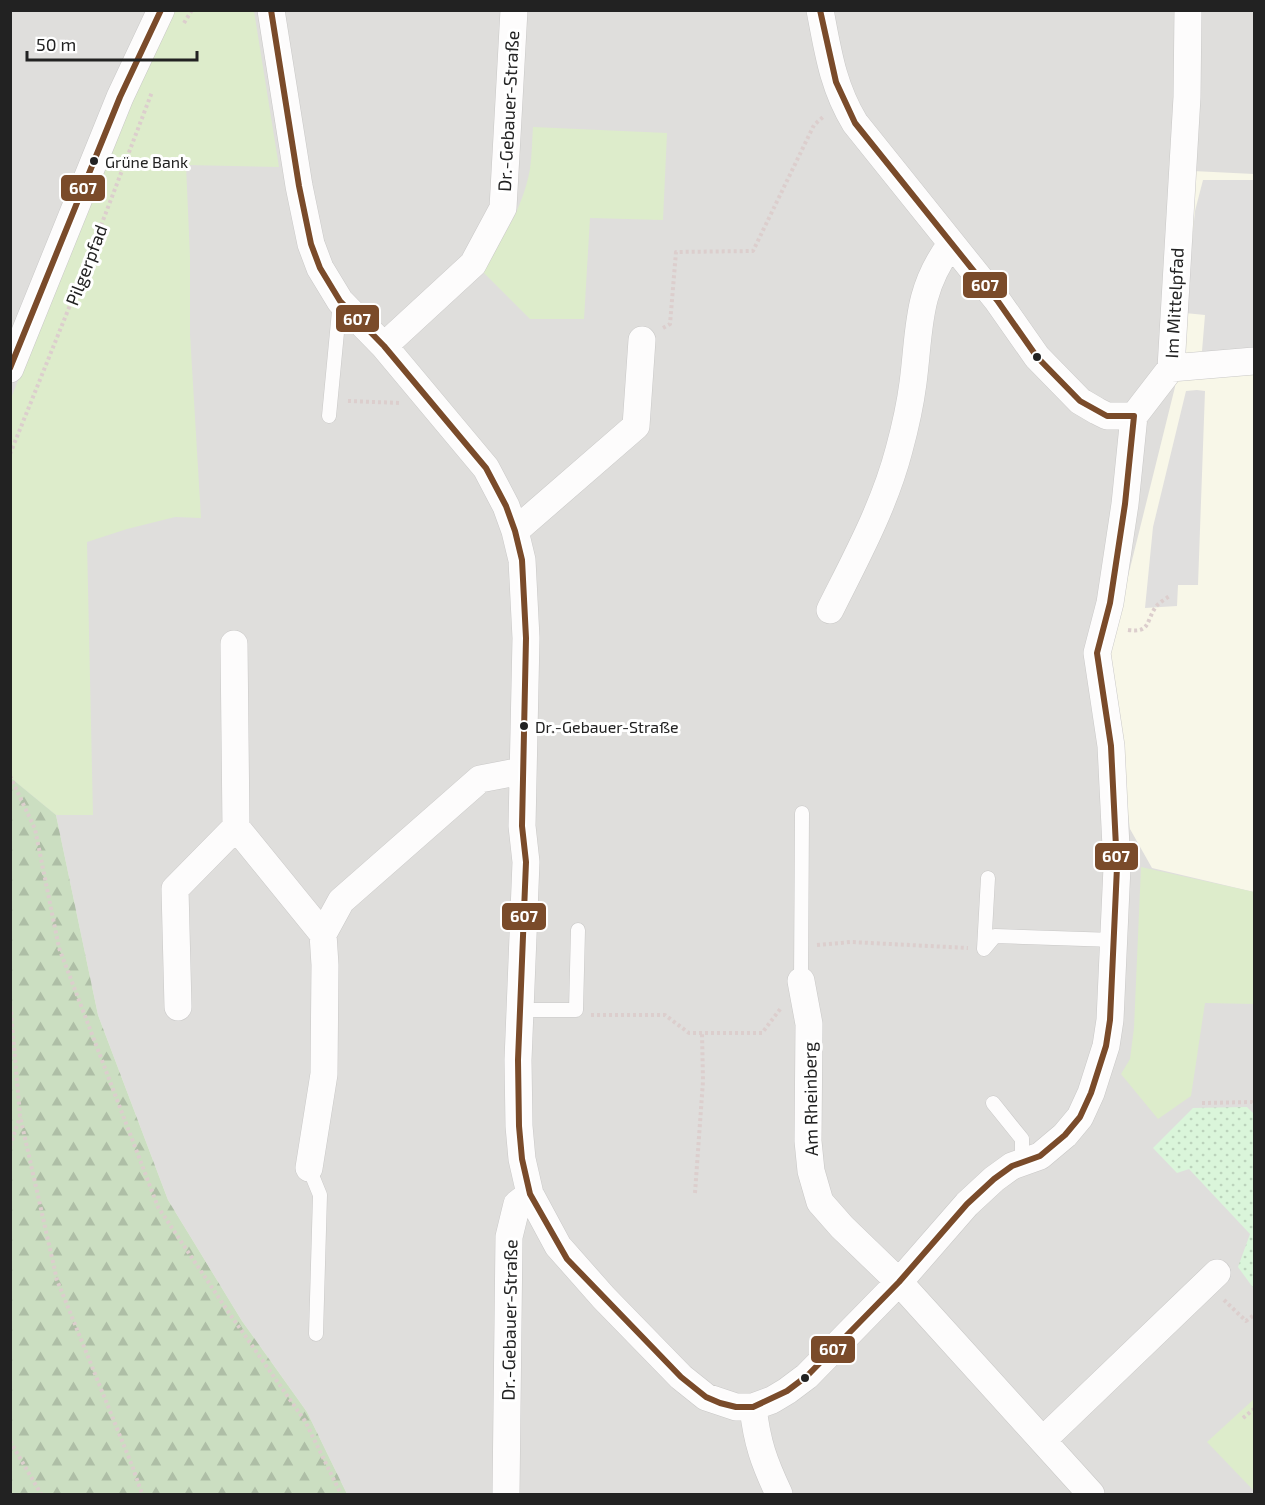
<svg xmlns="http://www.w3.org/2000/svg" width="1265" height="1505" font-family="'Exo 2',sans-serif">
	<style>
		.residential { fill: #dfdedc }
		.education { fill: #f8f7e8 }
		.grass { fill: #ddeccb }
		.forest { fill: url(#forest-firs) }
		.park { fill: url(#park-dots) }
		.parking { fill: #e0dfde }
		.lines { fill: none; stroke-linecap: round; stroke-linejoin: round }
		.lane-casing { stroke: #c9c8c7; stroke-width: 15 }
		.street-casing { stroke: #c9c8c7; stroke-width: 28 }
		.path { stroke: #dccecd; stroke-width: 4; stroke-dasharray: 3 3; stroke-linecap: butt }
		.lane { stroke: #fdfcfc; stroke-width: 14 }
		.street { stroke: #fdfcfc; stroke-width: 27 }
		.bus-1-casing { stroke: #fff; stroke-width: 10 }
		.bus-1 { stroke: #7a4b2a; stroke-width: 6 }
		.bus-dot { fill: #222; stroke: #fff; stroke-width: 2 }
		.labels { text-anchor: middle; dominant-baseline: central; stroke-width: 6; stroke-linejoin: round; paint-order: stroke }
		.bus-label { font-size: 16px; fill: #222; stroke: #fff; text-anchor: start }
		.street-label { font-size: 18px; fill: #222; stroke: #fff }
		.line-badge { stroke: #fff; stroke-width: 2 }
		.badge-label { font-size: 16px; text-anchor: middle; font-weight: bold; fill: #fff }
	</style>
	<defs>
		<pattern id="forest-firs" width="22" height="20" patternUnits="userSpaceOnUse" patternTransform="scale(1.5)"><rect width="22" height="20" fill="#cbdec1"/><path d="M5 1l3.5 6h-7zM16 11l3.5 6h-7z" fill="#aebea6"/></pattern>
		<pattern id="park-dots" width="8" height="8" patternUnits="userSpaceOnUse" patternTransform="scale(1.5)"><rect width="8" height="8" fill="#daf5da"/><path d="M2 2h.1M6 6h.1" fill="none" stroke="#bbd2bb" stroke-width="1.8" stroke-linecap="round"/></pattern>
	</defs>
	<rect width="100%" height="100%" fill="#f0eeeb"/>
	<path class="residential" d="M10,11H1254V1494H347L307,1412L242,1321L168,1200L98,1015L56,815L11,778Z"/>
	<path class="education" d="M1193,171L1254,174V892L1152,868L1130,829L1107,661L1175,387Z"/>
	<path class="grass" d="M171,11H254L279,167L186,165L190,257V334L201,518L175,517L127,529L87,542L93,815H56L11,778L10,401L131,96Z
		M533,127L667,133L663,220L590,218L584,319H530L480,269C504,239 523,207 530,169C532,155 532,140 533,127Z
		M1141,867L1254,892V1004L1205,1003L1191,1096L1158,1119L1121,1074L1130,1059L1134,1028Z
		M1254,1399V1491L1207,1442Z"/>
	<path class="forest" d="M11,778L56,815L98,1015L168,1200L242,1321L307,1412L347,1494H11Z"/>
	<path class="park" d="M1247,1107L1254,1114V1289L1238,1267L1250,1234L1189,1169L1177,1173L1153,1148L1193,1108Z"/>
	<path class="parking" d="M1203,180H1254V352L1202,351L1205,315L1185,313L1195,211Z
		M1197,390L1205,391L1198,585H1178L1177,606L1145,608L1153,527L1186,391Z"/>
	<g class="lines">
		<defs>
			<path id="lane" d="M329,416L340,301
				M984,949L995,936L1114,940
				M984,949L988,878
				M801,981L802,813
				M520,1010H576L578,930
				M993,1103L1022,1139V1163
				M309,1168L320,1195L316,1334"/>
			<path id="street" d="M271,10L299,186L311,244L320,268L340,301L384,346L486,468L506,506L515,531L522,560L526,638L522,826L526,862L518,1060L519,1126L522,1159L530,1194L558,1246L604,1298L681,1377L706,1397L736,1407H753L772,1400L787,1391L807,1376L899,1282L967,1204L994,1179L1012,1166L1040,1156L1065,1135L1080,1117L1091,1093L1106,1046L1110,1020L1117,867L1111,746L1097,653L1110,603L1125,504L1134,416L1171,368L1187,97L1188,10
				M820,10C828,52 833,87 855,123L997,300L1037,357L1080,401L1097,411L1107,416H1134
				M384,346L473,264L503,208L514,10
				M1171,368L1254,361
				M10,369L120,97L161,10
				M515,531L636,426L642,340
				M830,610C856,558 884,507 899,450C905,428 910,406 913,383C920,329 916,291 951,244
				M234,644L236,827L323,934
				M801,981L809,1024L808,1141L811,1171L820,1202L842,1227L899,1282L1091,1494
				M178,1007L175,889L236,827
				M309,1168L324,1074L325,965L323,934L341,901L480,779L522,771
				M753,1407C757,1443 764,1462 779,1494
				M1043,1440L1217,1273
				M506,1494L509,1237L517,1204L530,1194"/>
		</defs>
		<use href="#lane" class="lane-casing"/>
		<use href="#street" class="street-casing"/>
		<path class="path" d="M184,23L192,10
			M663,328L670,324L676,252L753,251L814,125L824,116
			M348,401L401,403
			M10,454L81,278L152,92
			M1128,630C1150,633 1146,622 1155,608C1158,603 1165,599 1170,596
			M10,776L35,829L59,948L158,1207L227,1310L305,1421L341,1494
			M817,945L851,942L968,948
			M10,1000L20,1116L57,1280L133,1468L142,1494
			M591,1015H665L689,1033H762L781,1008
			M1202,1103L1252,1102L1254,1104
			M10,1146L20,1117
			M695,1193L703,1081L702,1033
			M1224,1300L1246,1321L1254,1315
			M1243,1418L1254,1409
			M10,1441L41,1494"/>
		<use href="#lane" class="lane"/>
		<use href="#street" class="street"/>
		<defs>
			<path id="bus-1" d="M271,10L299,186L311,244L320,268L340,301L384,346L486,468L506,506L515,531L522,560L526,638L522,826L526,862L518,1060L519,1126L522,1159L530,1194L567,1259L681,1377L706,1397L720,1403L736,1407H753L787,1391L807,1376L899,1282L967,1204L994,1179L1012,1166L1040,1156L1065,1135L1080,1117L1091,1093L1106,1046L1110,1020L1117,867L1111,746L1097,653L1110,603L1125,504L1134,416H1107L1080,401L1037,357L997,300L855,123L836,82L820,10
				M10,368L120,97L161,10"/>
		</defs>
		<use href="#bus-1" class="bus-1-casing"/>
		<use href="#bus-1" class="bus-1"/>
	</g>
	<g class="bus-dot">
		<circle cx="94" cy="161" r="5"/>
		<circle cx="1037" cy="357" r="5"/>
		<circle cx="524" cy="726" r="5"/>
		<circle cx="805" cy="1378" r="5"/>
	</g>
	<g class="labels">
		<g class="bus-label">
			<text x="105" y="161">Grüne Bank</text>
			<text x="535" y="726">Dr.-Gebauer-Straße</text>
		</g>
		<g class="street-label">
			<text transform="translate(508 111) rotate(-87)">Dr.-Gebauer-Straße</text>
			<text transform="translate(86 265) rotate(-69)">Pilgerpfad</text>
			<text transform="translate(1174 303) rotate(-87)">Im Mittelpfad</text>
			<text transform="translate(810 1099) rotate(-91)">Am Rheinberg</text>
			<text transform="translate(509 1320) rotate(-89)">Dr.-Gebauer-Straße</text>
		</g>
	</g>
	<g class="line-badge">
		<rect x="60" y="174" width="46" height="28" rx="6" fill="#7a4b2a"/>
		<rect x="962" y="271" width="46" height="28" rx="6" fill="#7a4b2a"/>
		<rect x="335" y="304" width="45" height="29" rx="6" fill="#7a4b2a"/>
		<rect x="1094" y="842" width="45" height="29" rx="6" fill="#7a4b2a"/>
		<rect x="501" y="902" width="46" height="29" rx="6" fill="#7a4b2a"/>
		<rect x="810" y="1335" width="46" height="29" rx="6" fill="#7a4b2a"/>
	</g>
	<g class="badge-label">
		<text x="83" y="194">607</text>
		<text x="985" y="291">607</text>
		<text x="357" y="325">607</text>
		<text x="1116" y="862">607</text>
		<text x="524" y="922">607</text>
		<text x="833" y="1355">607</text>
	</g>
	<rect width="1265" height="1505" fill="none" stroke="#222222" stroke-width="24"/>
	<path d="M27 51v9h170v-9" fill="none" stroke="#222222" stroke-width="3"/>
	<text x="36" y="51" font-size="18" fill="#222222" stroke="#ffffff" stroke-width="4.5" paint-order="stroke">50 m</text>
</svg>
